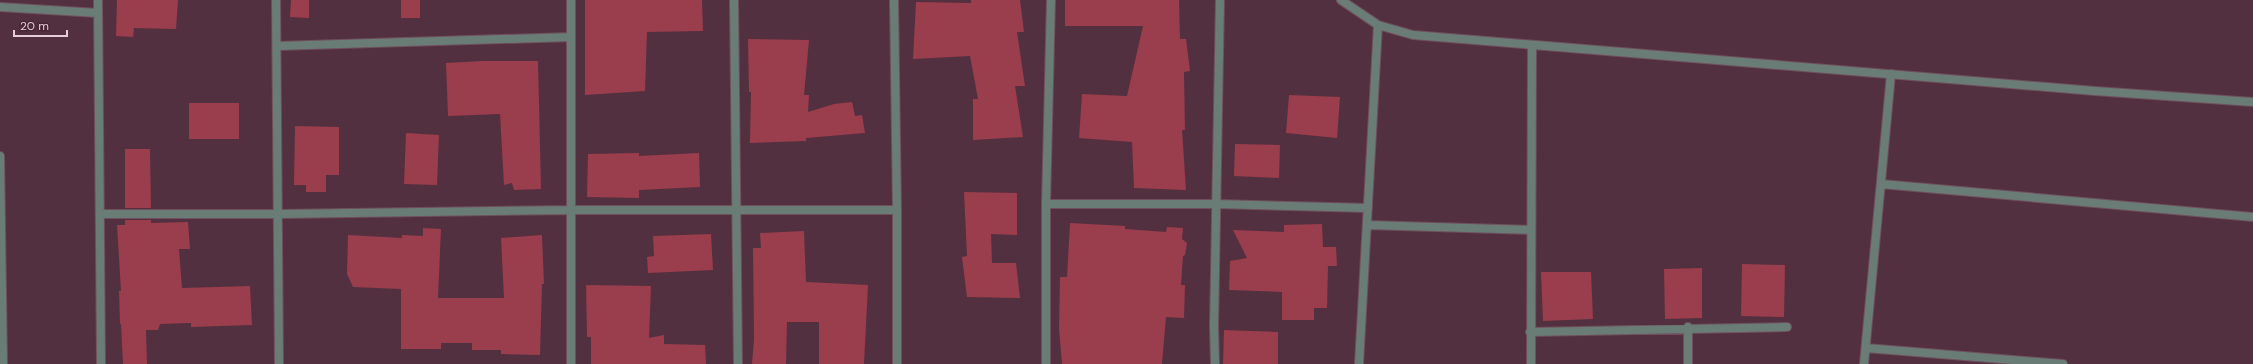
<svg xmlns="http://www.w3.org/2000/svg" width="2253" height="364" font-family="'DM Sans',sans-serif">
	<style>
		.building { fill: #9a3d4d }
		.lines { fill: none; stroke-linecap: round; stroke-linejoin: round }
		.lane-casing { stroke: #704f5d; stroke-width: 10 }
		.street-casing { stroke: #704f5d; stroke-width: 10 }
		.lane { stroke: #697d76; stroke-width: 8 }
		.street { stroke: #697d76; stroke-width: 8 }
	</style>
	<rect width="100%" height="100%" fill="#53303f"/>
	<path class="building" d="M117,0H178L176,29L134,28L133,37L116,36Z
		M291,0H309V18L290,17Z
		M401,0H420V18H401Z
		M585,0H702L703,31L647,32L645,91L585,95Z
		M971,0H1020L1024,32H1017L1025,86H1015L1023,137L973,140V99H978L970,56L913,59L916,2L971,3Z
		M1065,0H1179L1180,39H1186L1190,71L1184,72L1185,130H1182L1186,190L1134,188L1132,142L1079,138L1082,94L1127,96L1143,26H1065Z
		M748,39L809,40L804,95H809L808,112L834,104L852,102L855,116L862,115L865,133L806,138V141L750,143L751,92H749Z
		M483,61H538L541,189L514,190L512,183L504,185L500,114L448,116L446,63Z
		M1289,95L1340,97L1337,138L1286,133Z
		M189,103H239V139H189Z
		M295,126L339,127V175H326V192H306V185H294Z
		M406,133L439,135L437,185L404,184Z
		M1235,144L1280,145L1279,178L1234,176Z
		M125,149H150L151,208H125Z
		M639,153V156L699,153L700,187L639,190V198L587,197L588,154Z
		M964,192L1017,193V235L991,234L992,263H1016L1020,298L967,297L962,257L967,256Z
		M125,220H151V223L188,222L190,249H179L182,288L250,286L252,325L191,327V323L160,324L158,330H146L147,364H123L121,324H120L119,291H121L117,225H125Z
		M1070,223L1125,226V229L1166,232L1167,227L1183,228L1182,239L1187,243L1185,255L1183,256L1181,285H1185L1184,318L1166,317L1162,364H1062L1059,328L1060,277H1067Z
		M1322,224L1323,247H1336L1337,266H1328L1327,308H1314V320H1282V292L1229,290L1230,261L1247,258L1233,230L1284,232V225Z
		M423,228L441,229L438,298H504L501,238L542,235L544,284H542L540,355L501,354V350H472V343H441V349H401V289L353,287L347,274L348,235L402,238V235L423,236Z
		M804,231L806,282L868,285L864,364H819V322H787L786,364H752L754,340L753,248H761L760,233Z
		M711,234L713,270L648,273L647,257L654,256L653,236Z
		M1742,264L1785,265L1784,317L1741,316Z
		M1702,268V318L1665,319L1664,269Z
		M1541,272H1591L1593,319L1543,321Z
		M586,285L651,286L649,338L664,335V344L705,345L706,364H591V337H587Z
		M1224,330L1278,332V364H1223Z"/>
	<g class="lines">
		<defs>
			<path id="lane" d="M1881,184L2253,217
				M1866,348L2063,364
				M1864,364L1891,74"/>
			<path id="street" d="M98,0L101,364
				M276,0L279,364
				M734,0L738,364
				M1341,0L1378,25L1413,35L2095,91L2253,102
				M0,7L98,13
				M277,46L571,37
				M0,156L3,364
				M1046,204H1216L1368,208
				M100,214H279L572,210H897L894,0
				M1367,225L1531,230
				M1688,327V364
				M1530,332L1787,327
				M571,364V0
				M897,364V210
				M1046,364V204L1051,0
				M1215,364L1214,326L1220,0
				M1359,364L1378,25
				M1531,364L1532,45"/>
		</defs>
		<use href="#lane" class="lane-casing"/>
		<use href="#street" class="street-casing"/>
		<use href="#lane" class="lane"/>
		<use href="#street" class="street"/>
	</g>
	<path d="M14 30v6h53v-6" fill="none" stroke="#e4cdd6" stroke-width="2"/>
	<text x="20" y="30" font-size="12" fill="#e4cdd6" stroke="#482635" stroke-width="3" paint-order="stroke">20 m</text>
</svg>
